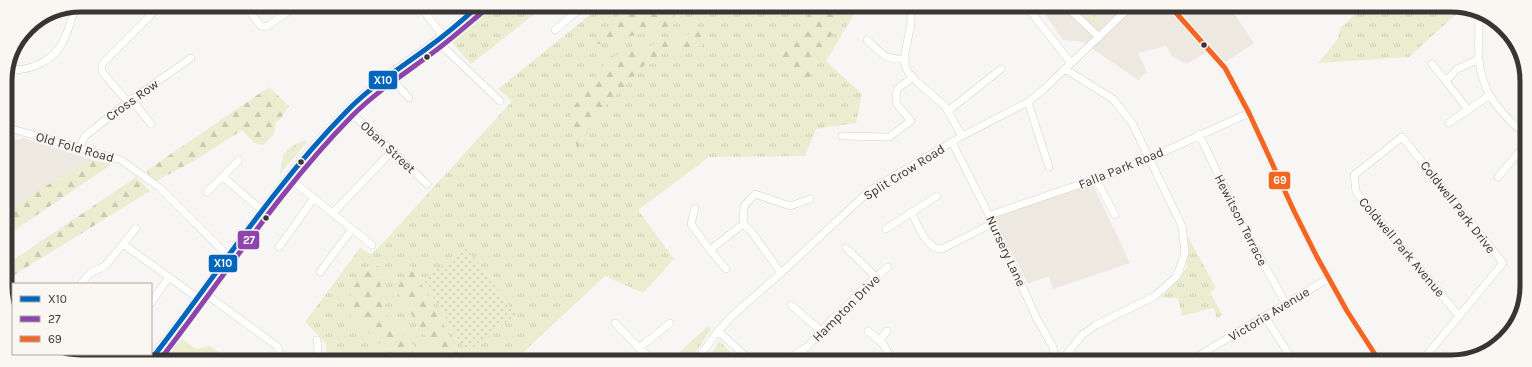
<svg xmlns="http://www.w3.org/2000/svg" width="1532" height="367" font-family="Karla,sans-serif">
	<style>
		.built { fill: #ede9e1 }
		.grass { fill: url(#grass-tufts) }
		.forest { fill: url(#forest-firs) }
		.park { fill: url(#park-dots) }
		.lines { fill: none; stroke-linecap: round; stroke-linejoin: round }
		.minor-casing { stroke: #d4d3d1; stroke-width: 8 }
		.major-casing { stroke: #d4d3d1; stroke-width: 10 }
		.minor { stroke: #fefefd; stroke-width: 7 }
		.major { stroke: #fefefd; stroke-width: 9 }
		.bus-1-casing { stroke: #faf7f2; stroke-width: 8 }
		.bus-2-casing { stroke: #faf7f2; stroke-width: 8 }
		.bus-3-casing { stroke: #faf7f2; stroke-width: 8 }
		.bus-1 { stroke: #0065bd; stroke-width: 5 }
		.bus-2 { stroke: #8e44ad; stroke-width: 5 }
		.bus-3 { stroke: #f26522; stroke-width: 5 }
		.bus-dot { fill: #383635; stroke: #faf7f2; stroke-width: 1.5 }
		.labels { text-anchor: middle; dominant-baseline: central; stroke-width: 3; stroke-linejoin: round; paint-order: stroke }
		.street-label { font-size: 13px; fill: #383635; stroke: #faf7f2 }
		.rim { fill: none; stroke: #383635; stroke-width: 5 }
		.line-badge { stroke: #faf7f2; stroke-width: 1.5 }
		.badge-label { font-size: 11px; text-anchor: middle; font-weight: bold; fill: #fff }
	</style>
	<defs>
		<pattern id="grass-tufts" width="24" height="20" patternUnits="userSpaceOnUse"><rect width="24" height="20" fill="#eaedd0"/><path d="M3 7l-1-3M5 7V3M7 7l1-3M15 17l-1-3M17 17v-4M19 17l1-3" fill="none" stroke="#c9ccb3"/></pattern>
		<pattern id="forest-firs" width="22" height="20" patternUnits="userSpaceOnUse"><rect width="22" height="20" fill="#eaedd0"/><path d="M5 1l3.5 6h-7zM16 11l3.5 6h-7z" fill="#c9ccb3"/></pattern>
		<pattern id="park-dots" width="8" height="8" patternUnits="userSpaceOnUse"><rect width="8" height="8" fill="#eaedd0"/><path d="M2 2h.1M6 6h.1" fill="none" stroke="#c9ccb3" stroke-width="1.8" stroke-linecap="round"/></pattern>
	</defs>
	<rect width="100%" height="100%" fill="#f8f6f4"/>
	<path class="built" d="M1039,6H1229L1254,43L1226,62L1206,53L1186,64L1172,56L1166,46L1138,53L1147,72L1138,80L1083,42L1063,40Z
		M6,136L17,140L23,138L99,162L6,216Z
		M1092,183L1130,263L1053,289L1049,276L1028,284L994,217Z"/>
	<path class="grass" d="M492,5L545,6L471,64L450,40Z
		M601,6H859L826,61L862,94L856,123L816,129L805,156L709,157L638,210L674,259L643,293L605,276L514,361H320L327,357L326,343L305,322L360,248L371,254L381,245L512,101L498,89Z
		M1365,6H1465L1409,57L1318,63L1337,40L1341,27Z
		M1092,12L1099,21L1100,26L1093,24L1086,18Z
		M305,140L307,142L280,174C283,151 284,150 305,140Z
		M1188,237L1216,288L1210,292L1222,315L1217,318L1213,308L1182,316L1178,298H1161L1186,269Z
		M708,326L711,329L690,361H670Z
		M180,337L196,349L210,346L231,361H168V352Z
		M719,341L740,361H707Z"/>
	<path class="forest" d="M626,6H679L669,27L594,45Z
		M815,6H847L806,83L777,59Z
		M701,30L702,46L677,49L650,59L602,110L577,149L570,112L609,57L670,40Z
		M269,87L289,106L281,118L276,122L274,134L264,145L254,143L242,130L192,162L156,181L146,171Z
		M92,160L112,164L6,236V213L44,187Z
		M136,177L150,191L6,280V265Z
		M411,265L463,361H441L396,290Z
		M379,266L381,289L388,318L426,358L434,361H398L348,313L351,293L364,269Z"/>
	<path class="park" d="M467,248L516,315L466,352L423,279Z
		M70,354H93L91,357L94,361H73Z"/>
	<g class="lines">
		<defs>
			<path id="minor" d="M419,5L443,36
				M911,6V24L905,53V66L908,72L917,82L945,106L962,136
				M1026,6L1071,63
				M1066,6L1099,37
				M1170,6L1225,68L1249,113L1294,211L1317,257L1347,311L1380,362
				M911,8L933,6
				M1479,13C1479,28 1478,45 1479,60C1482,93 1501,114 1525,134
				M252,15L261,26L266,27L298,5
				M555,30L583,6
				M867,40C882,53 884,60 905,59
				M437,41L500,101
				M1479,59L1457,69L1446,81L1468,110L1490,95
				M1432,64L1446,81
				M8,70C33,71 57,60 66,35C70,26 72,14 77,6
				M388,75L409,98
				M131,99L151,124
				M128,102L102,72V64L161,5
				M1028,102L1049,167
				M348,110L427,184
				M948,111L1001,69
				M1449,123L1468,110
				M5,127L121,160L160,188L229,257
				M1199,134L1242,225L1286,304
				M842,136L889,137L911,121L896,103L897,89L912,78
				M952,142L993,223L1037,319L1053,347L1055,361
				M79,147L85,136L128,102L191,58
				M223,177L263,211
				M1498,177L1525,145
				M289,178L372,245
				M1096,179L1115,215
				M207,192L239,160
				M695,208L691,224L710,250L743,224L751,231L781,273
				M911,212C918,224 926,250 942,249L993,223
				M333,213L392,151
				M990,215L1096,179L1150,158L1249,113
				M743,224L744,206L755,194L790,206L810,199
				M886,229L937,196
				M123,244L198,298
				M279,247L314,198
				M846,248L876,277
				M710,250L726,269
				M320,272L352,229
				M81,284L90,273L105,266L136,228
				M203,292L278,347L281,361
				M151,303L169,277
				M791,305L821,331
				M1265,317L1294,362
				M615,323L638,347L654,361
				M718,331L751,361
				M868,331L884,345L892,361
				M879,341L887,331
				M639,348L670,323
				M60,354L62,359
				M306,361C319,358 319,352 317,340
				M696,361L718,331L732,316L781,273L869,191L962,136L1028,102L1044,89L1131,6
				M785,361L808,346L832,319L843,310L866,286L888,267
				M1061,361L1082,335L1096,325L1155,296L1177,276L1185,253L1182,226L1132,123L1113,99L1065,69
				M1188,362L1329,278
				M1421,362L1503,263L1402,137L1354,175L1356,192L1459,316"/>
			<path id="major" d="M150,361C217,278 273,187 347,111C375,83 407,64 438,40C452,29 466,17 480,5"/>
		</defs>
		<use href="#minor" class="minor-casing"/>
		<use href="#major" class="major-casing"/>
		<use href="#minor" class="minor"/>
		<use href="#major" class="major"/>
		<defs>
			<path id="bus-1" d="M150,361C215,278 273,186 347,111C370,87 399,69 426,49C444,36 462,21 479,5"/>
			<path id="bus-2" d="M159,361C223,279 279,190 352,116C376,92 404,74 431,54C449,41 467,25 485,10"/>
			<path id="bus-3" d="M1170,6L1225,68L1249,113L1294,211L1317,257L1347,311L1380,362"/>
		</defs>
		<use href="#bus-1" class="bus-1-casing"/>
		<use href="#bus-2" class="bus-2-casing"/>
		<use href="#bus-3" class="bus-3-casing"/>
		<use href="#bus-1" class="bus-1"/>
		<use href="#bus-2" class="bus-2"/>
		<use href="#bus-3" class="bus-3"/>
	</g>
	<g class="bus-dot">
		<circle cx="1204" cy="45" r="3.5"/>
		<circle cx="427" cy="57" r="3.5"/>
		<circle cx="301" cy="162" r="3.5"/>
		<circle cx="266" cy="218" r="3.5"/>
	</g>
	<g class="labels">
		<g class="street-label">
			<text transform="translate(132 100) rotate(-36)">Cross Row</text>
			<text transform="translate(75 147) rotate(16)">Old Fold Road</text>
			<text transform="translate(388 147) rotate(43)">Oban Street</text>
			<text transform="translate(1121 168) rotate(-22)">Falla Park Road</text>
			<text transform="translate(904 172) rotate(-32)">Split Crow Road</text>
			<text transform="translate(1458 207) rotate(52)">Coldwell Park Drive</text>
			<text transform="translate(1241 220) rotate(63)">Hewitson Terrace</text>
			<text transform="translate(1402 247) rotate(50)">Coldwell Park Avenue</text>
			<text transform="translate(1006 251) rotate(65)">Nursery Lane</text>
			<text transform="translate(846 308) rotate(-45)">Hampton Drive</text>
			<text transform="translate(1269 314) rotate(-31)">Victoria Avenue</text>
		</g>
	</g>
	<path d="M0 0H1532V367H0ZM81 12H1451A69 69 0 0 1 1520 81V286A69 69 0 0 1 1451 355H81A69 69 0 0 1 12 286V81A69 69 0 0 1 81 12Z" fill="#faf7f2" fill-rule="evenodd"/>
	<path class="rim" d="M81 12H1451A69 69 0 0 1 1520 81V286A69 69 0 0 1 1451 355H81A69 69 0 0 1 12 286V81A69 69 0 0 1 81 12Z"/>
	<g class="line-badge">
		<rect x="368" y="70" width="30" height="20" rx="4" fill="#0065bd"/>
		<rect x="1268" y="171" width="23" height="19" rx="4" fill="#f26522"/>
		<rect x="237" y="230" width="23" height="20" rx="4" fill="#8e44ad"/>
		<rect x="208" y="254" width="30" height="19" rx="4" fill="#0065bd"/>
	</g>
	<g class="badge-label">
		<text x="383" y="84">X10</text>
		<text x="1280" y="184">69</text>
		<text x="249" y="244">27</text>
		<text x="223" y="267">X10</text>
	</g>
	<rect x="12" y="283" width="140" height="72" fill="#faf7f2" stroke="#acaaa6"/>
	<rect x="20" y="296" width="20" height="6" fill="#0065bd" stroke="#acaaa6"/>
	<text x="48" y="303" font-size="12" fill="#383635">X10</text>
	<rect x="20" y="316" width="20" height="6" fill="#8e44ad" stroke="#acaaa6"/>
	<text x="48" y="323" font-size="12" fill="#383635">27</text>
	<rect x="20" y="336" width="20" height="6" fill="#f26522" stroke="#acaaa6"/>
	<text x="48" y="343" font-size="12" fill="#383635">69</text>
</svg>
